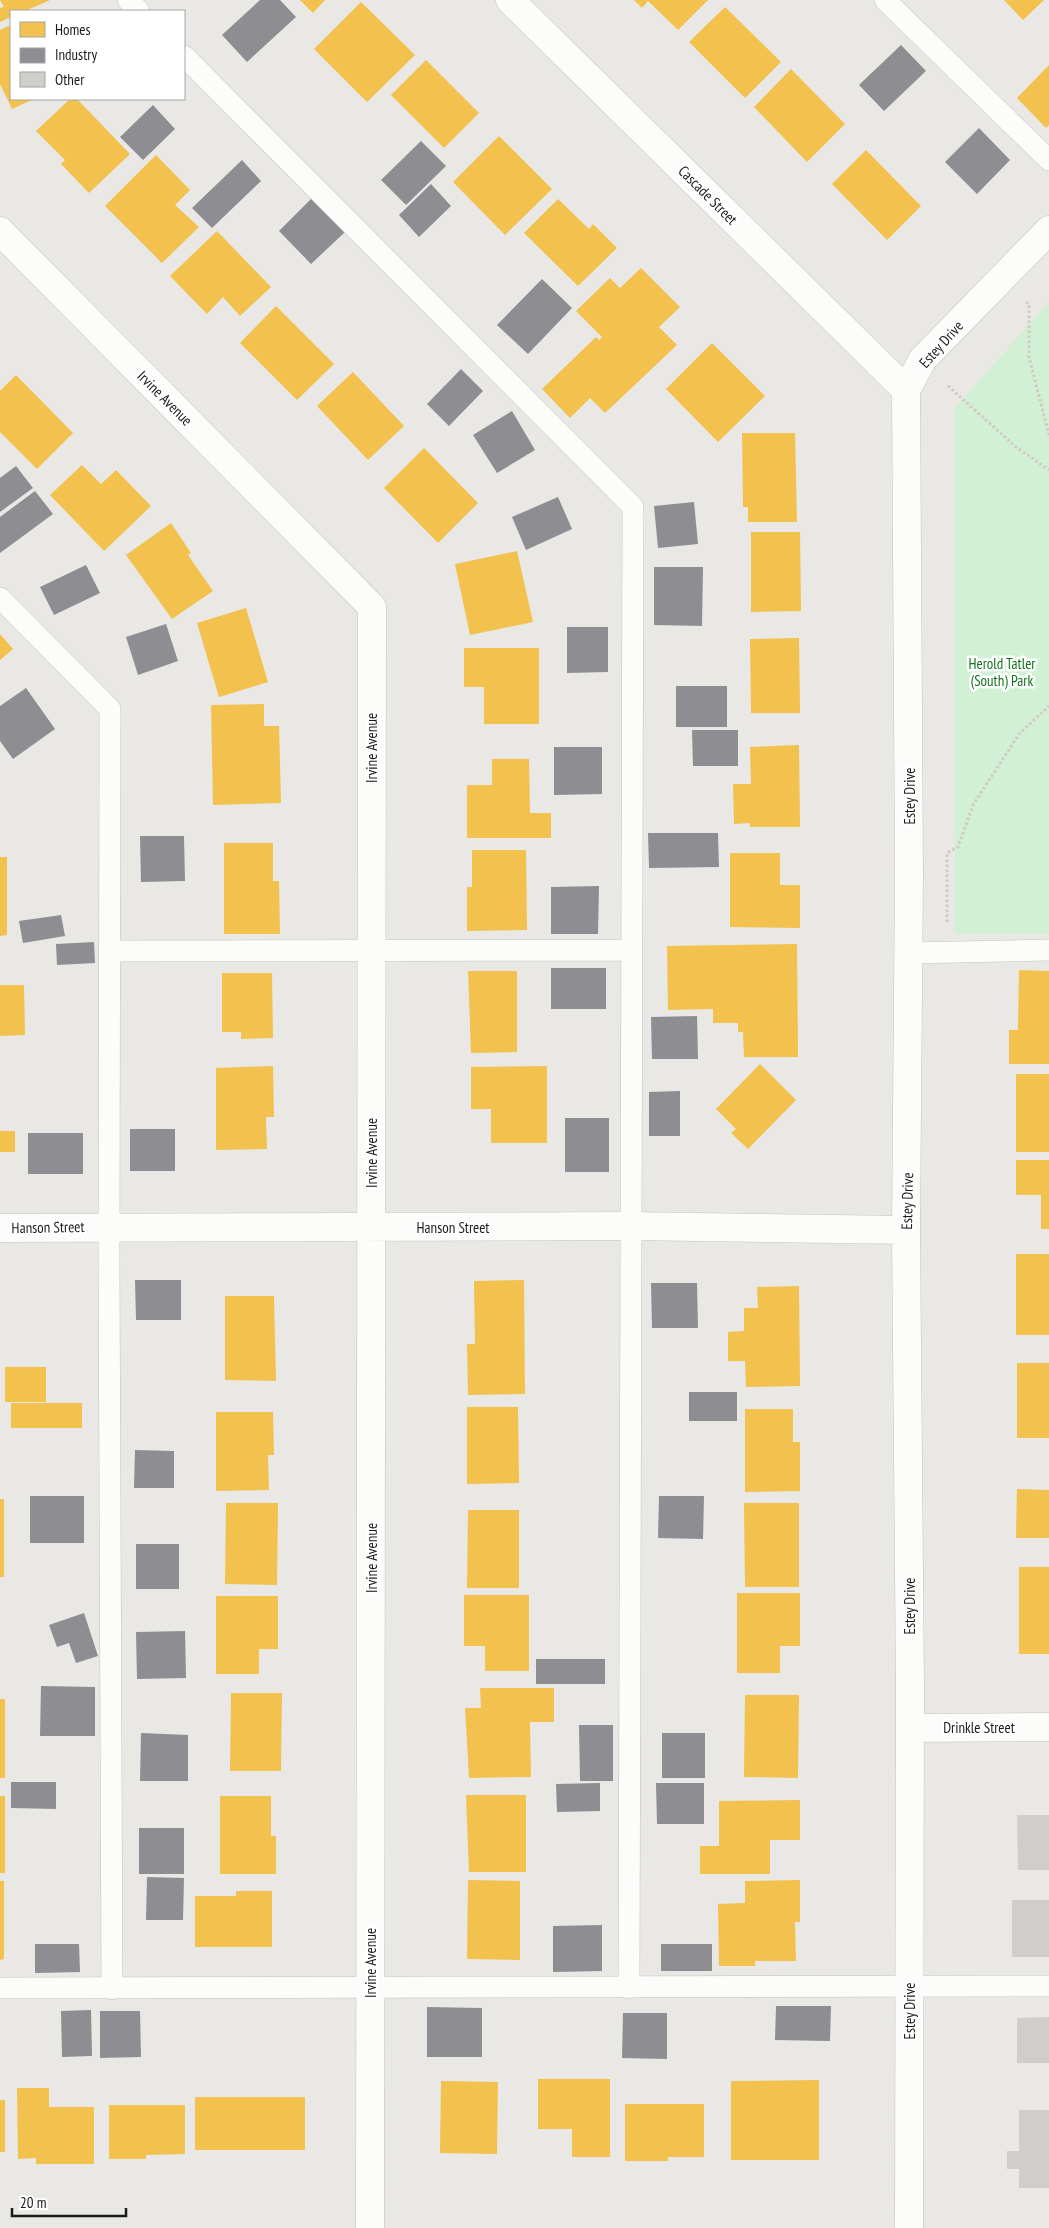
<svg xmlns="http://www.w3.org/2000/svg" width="1049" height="2228" font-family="'PT Sans Narrow',sans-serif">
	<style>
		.park { fill: #d2f0d4 }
		.homes { fill: #f2c14e }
		.industry { fill: #8d8d92 }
		.building { fill: #d0cecb }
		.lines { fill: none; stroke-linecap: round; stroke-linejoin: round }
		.lane-casing { stroke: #c2c2c0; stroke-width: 22 }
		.street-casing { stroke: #c2c2c0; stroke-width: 29 }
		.path { stroke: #d4c8c5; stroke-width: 3; stroke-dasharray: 2.5 2.5; stroke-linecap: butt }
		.lane { stroke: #fcfcfb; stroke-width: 21 }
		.street { stroke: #fcfcfb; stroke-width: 28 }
		.labels { text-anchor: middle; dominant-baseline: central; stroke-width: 5; stroke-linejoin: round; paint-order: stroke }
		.street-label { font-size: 15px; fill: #1b1b1b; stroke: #fff }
		.park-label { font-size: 15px; fill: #10731f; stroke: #fff }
	</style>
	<rect width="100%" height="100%" fill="#e9e8e4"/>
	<path class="park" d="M1049,302V934H955L954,409Z"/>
	<path class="homes" d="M0,0H50L25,11H11V17L0,22V8L4,7Z
		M300,0H325L313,13Z
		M634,0H708L678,30L648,1L642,8Z
		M1004,0H1044L1023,20Z
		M361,2L415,55L367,102L314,49Z
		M725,7L781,62L745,98L689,42Z
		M11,25V99H34L12,109L0,84V30Z
		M426,60L479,113L444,148L391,95Z
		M1049,65V125L1046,128L1017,98Z
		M791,69L845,124L807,162L754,107Z
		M70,99H77L130,154L89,193L61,164L65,160L36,131Z
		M499,136L552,189L505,235L453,182Z
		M866,150L921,206L887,240L832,184Z
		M156,155L190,190L175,205L199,227L162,263L105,206Z
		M558,199L589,229L593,224L617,248L578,286L524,233Z
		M217,231L271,287L240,316L223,297L207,314L170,276Z
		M641,268L680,307L659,327L677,345L605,413L590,398L570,418L542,389L596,337L599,340L602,337L576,311L610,278L620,288Z
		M276,306L334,364L297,400L240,343Z
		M712,343L765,396L718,442L666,389Z
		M353,372L404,426L368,460L317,406Z
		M16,375L73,433L37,469L0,432V391Z
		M742,433H795L797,522H748V507H743Z
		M424,448L478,503L438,543L384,488Z
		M82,465L101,484L116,470L151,506L104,551L50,495Z
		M171,523L191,553L188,555L213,591L172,619L126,555Z
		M751,532H800L801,611L751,612Z
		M517,551L533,622L470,635L455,564Z
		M246,608L268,682L219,697L197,623Z
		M0,634L13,649L0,660Z
		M799,638L800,713H751L750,639Z
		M464,648H539V724H484V687H464Z
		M264,704V726H279L281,803L213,805L211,705Z
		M799,745L800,827H750V823L734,824L733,784H751L750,747Z
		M492,759H529L530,813H551V838H467V785H492Z
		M224,843H273V881H279L280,934H224Z
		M472,850H526L527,930L467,931V887H472Z
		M730,853H780V885H800V928L730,927Z
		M0,857H7V935L0,936Z
		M797,944L798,1057H744L743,1032H738V1023H713V1009L668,1010L667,946Z
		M1019,970L1049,971V1064H1009V1030H1018Z
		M468,971H517V1052L471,1053Z
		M222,973H272L273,1038L241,1039V1032H222Z
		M0,985H24L25,1035L0,1036Z
		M760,1064L796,1100L748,1149L731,1133L736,1129L716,1109Z
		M273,1066L274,1117H266L267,1149L216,1150V1068Z
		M547,1066V1143H491V1109H471V1067Z
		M1016,1074H1049V1152H1016Z
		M0,1131H15V1152H0Z
		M1016,1160H1049V1229H1041V1195H1016Z
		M1016,1254H1049V1335H1016Z
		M524,1280L525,1394L468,1395L467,1344H475L474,1281Z
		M799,1286L800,1386L746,1387L745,1361H728V1332L744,1331V1308H758L757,1287Z
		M225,1296H274L276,1381L225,1380Z
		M1017,1363H1049V1438H1017Z
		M5,1367H46V1402H5Z
		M11,1403H82V1428H11Z
		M467,1407H518L519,1483L467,1484Z
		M745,1409H793V1442H800V1491L745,1492Z
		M216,1412H273L274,1455H268L269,1490L216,1491Z
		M1017,1489L1049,1490V1538H1016Z
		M0,1499H4V1577H0Z
		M226,1503H278L277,1585L225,1584Z
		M744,1503H799V1587H745Z
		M468,1510H519V1588H467Z
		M1019,1567H1049V1654H1019Z
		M737,1593H800V1646H780V1673H737Z
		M464,1595H529V1671H485V1646H464Z
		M216,1596H278V1649H259V1674H216Z
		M480,1688H554V1722H530L531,1777L469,1778L465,1708H481Z
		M231,1693H282L281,1771H230Z
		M745,1695H799L798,1778L744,1777Z
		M0,1699H5V1778H0Z
		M466,1795H526V1872H469Z
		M0,1796H5V1873H0Z
		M220,1796H271V1836H276V1874H220Z
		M800,1800V1840H770V1874H700V1846H719V1801Z
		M468,1880L520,1881V1960L467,1959Z
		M800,1880V1922H795L796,1961H755V1966H719L718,1904L745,1903V1881Z
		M0,1881H4V1959L0,1960Z
		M236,1891H272V1947H195V1896H236Z
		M538,2079H610V2157H572V2129H538Z
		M819,2080V2160H731V2081Z
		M441,2081L498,2082L497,2154L440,2153Z
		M17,2088H49V2107H94V2164H36V2158L18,2159Z
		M195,2097H305V2150H195Z
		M0,2100H5V2152H0Z
		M625,2104H704V2157H668V2161H625Z
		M109,2105H185V2154L146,2155V2159H109Z"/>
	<path class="industry" d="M260,0H280L296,17L247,62L222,35Z
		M901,45L926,71L884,111L859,85Z
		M153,105L175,129L143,160L120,137Z
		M979,128L1010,160L977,194L945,162Z
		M421,141L446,166L406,205L381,180Z
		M242,160L261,181L212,228L192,208Z
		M431,184L451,206L419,237L399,215Z
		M312,198L345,232L311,264L279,231Z
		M542,279L572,308L528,354L497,325Z
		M461,369L483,391L449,426L427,404Z
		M512,411L535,450L497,473L473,435Z
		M16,466L33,488L0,512V478Z
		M35,491L53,514L0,553V517Z
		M558,497L572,529L526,550L512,517Z
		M694,502L698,544L658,548L654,506Z
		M86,565L100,593L54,615L40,587Z
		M654,567H703L702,626L654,625Z
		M166,624L178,661L138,675L126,637Z
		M567,627H608V672L567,673Z
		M676,686H727V727H676Z
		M26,688L55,729L13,759L0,741V706Z
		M692,730H738V766H693Z
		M554,747H602V794L554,795Z
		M648,833H718L719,867L649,868Z
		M140,836H184L185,881L141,882Z
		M599,886L598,934H551V887Z
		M61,915L65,936L23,943L19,921Z
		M94,942L95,963L57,965L56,944Z
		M551,968H606V1009H551Z
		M697,1016L698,1059H652L651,1017Z
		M680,1091V1136H649V1092Z
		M565,1118H609V1172H565Z
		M130,1129H175V1171H130Z
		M28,1133H83V1174H28Z
		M135,1280H181V1320H136Z
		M651,1283H697L698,1328H652Z
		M689,1392H737V1421H689Z
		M135,1450L174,1451V1488H134Z
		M30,1496H84V1543H30Z
		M659,1496H704L703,1539L658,1538Z
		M136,1544H179V1589H136Z
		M84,1613L98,1656L76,1663L69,1643L57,1647L49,1625Z
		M185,1631L186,1678L137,1679L136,1632Z
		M536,1659H605V1684H536Z
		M41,1686L95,1687V1736H40Z
		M579,1725H613V1781H580Z
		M141,1733L188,1735V1781H140Z
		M662,1733H705V1778H662Z
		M11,1782H56V1809L11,1808Z
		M600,1783V1811L557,1812L556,1784Z
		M656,1783H704V1824H657Z
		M139,1828H184V1874H139Z
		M147,1877L184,1878L183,1920H146Z
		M602,1925V1971L553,1972V1926Z
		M35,1944H79L80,1972L35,1973Z
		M661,1944H712V1971H661Z
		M776,2006H831L830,2041L775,2040Z
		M427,2007L482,2008V2057H427Z
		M91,2010L92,2056L62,2057L61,2011Z
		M100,2011H140L141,2057L100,2058Z
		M623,2013H667V2059L622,2058Z"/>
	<path class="building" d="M1017,1815H1049V1870H1018Z
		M1012,1900H1049V1957H1012Z
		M1049,2017V2063H1017V2018Z
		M1019,2110H1049V2188H1019V2169H1007V2151H1019Z"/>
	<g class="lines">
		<defs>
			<path id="lane" d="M128,0L139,11
				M885,0L1049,160
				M184,56L633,507L629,1988
				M0,598L110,709L109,1263L112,1989
				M109,951L630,950
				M909,953L1049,950
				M0,1988L1049,1986"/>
			<path id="street" d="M510,0L906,390
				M0,231L372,607L370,2228
				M0,1228L630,1226L906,1230
				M910,1728L1049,1727
				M909,2228L910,1687L906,1230L909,874L906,390L923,359L1049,230"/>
		</defs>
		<use href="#lane" class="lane-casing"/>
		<use href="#street" class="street-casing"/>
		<path class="path" d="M1026,302L1029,304V357L1049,435
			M948,386L1016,447L1049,470
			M947,922V853L958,847L973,805L1019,734L1049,706"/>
		<use href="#lane" class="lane"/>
		<use href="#street" class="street"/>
	</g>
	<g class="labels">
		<g class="street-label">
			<text transform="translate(708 195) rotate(45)">Cascade Street</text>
			<text transform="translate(941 344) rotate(-48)">Estey Drive</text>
			<text transform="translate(165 398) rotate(45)">Irvine Avenue</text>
			<text transform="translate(371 748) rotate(-90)">Irvine Avenue</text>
			<text transform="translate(909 796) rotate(-90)">Estey Drive</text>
			<text transform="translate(371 1153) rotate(-90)">Irvine Avenue</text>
			<text transform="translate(907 1201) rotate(-89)">Estey Drive</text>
			<text transform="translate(48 1227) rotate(-1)">Hanson Street</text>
			<text x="453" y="1227">Hanson Street</text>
			<text transform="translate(371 1558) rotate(-90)">Irvine Avenue</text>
			<text transform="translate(909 1606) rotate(-90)">Estey Drive</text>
			<text x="979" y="1727">Drinkle Street</text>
			<text transform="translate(370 1963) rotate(-90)">Irvine Avenue</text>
			<text transform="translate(909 2011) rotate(-90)">Estey Drive</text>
		</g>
		<g class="park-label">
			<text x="1002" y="663">Herold Tatler<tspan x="1002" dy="17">(South) Park</tspan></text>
		</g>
	</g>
	<rect x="10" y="10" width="175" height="90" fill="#ffffff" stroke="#a4a4a4"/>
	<rect x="20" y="22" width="25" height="15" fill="#f2c14e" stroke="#a4a4a4"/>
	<text x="55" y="35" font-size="15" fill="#1b1b1b">Homes</text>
	<rect x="20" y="48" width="25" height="15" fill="#8d8d92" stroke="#a4a4a4"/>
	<text x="55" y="60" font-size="15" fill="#1b1b1b">Industry</text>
	<rect x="20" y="72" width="25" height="15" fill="#d0cecb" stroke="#a4a4a4"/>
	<text x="55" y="85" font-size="15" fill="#1b1b1b">Other</text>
	<path d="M12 2208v8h114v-8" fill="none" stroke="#1b1b1b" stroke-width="2.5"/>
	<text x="20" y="2208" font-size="15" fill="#1b1b1b" stroke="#ffffff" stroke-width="4" paint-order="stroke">20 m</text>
</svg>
